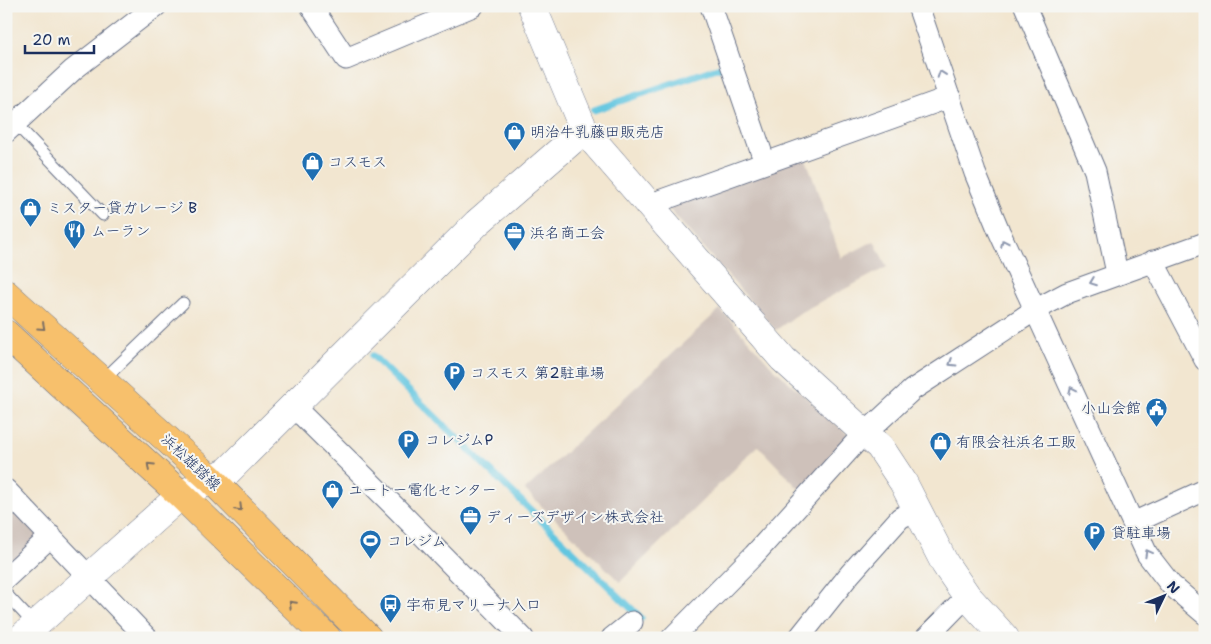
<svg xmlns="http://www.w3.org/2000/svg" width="1211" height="644" font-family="'Shantell Sans','Klee One',sans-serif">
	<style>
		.industrial { fill: #cec1ba }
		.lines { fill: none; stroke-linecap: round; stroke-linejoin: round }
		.stream { stroke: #62c6e0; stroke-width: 7 }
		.service-casing { stroke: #666f86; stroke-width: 13 }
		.minor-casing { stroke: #666f86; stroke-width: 23 }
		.tertiary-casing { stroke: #666f86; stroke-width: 29 }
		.primary-casing { stroke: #666f86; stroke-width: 29 }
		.service { stroke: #fff; stroke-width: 11 }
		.minor { stroke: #fff; stroke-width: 21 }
		.tertiary { stroke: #fff; stroke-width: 28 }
		.primary { stroke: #f7c06c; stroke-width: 28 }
		.oneway { stroke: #8d97ae }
		.oneway2 { stroke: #7e7064 }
		.labels { text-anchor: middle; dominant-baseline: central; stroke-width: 4; stroke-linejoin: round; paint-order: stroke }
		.poi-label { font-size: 15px; fill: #1b2f5e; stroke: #f6f6f2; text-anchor: start }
		.street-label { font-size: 15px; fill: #1b2f5e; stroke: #f6f6f2 }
	</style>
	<rect width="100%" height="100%" fill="#f6f6f2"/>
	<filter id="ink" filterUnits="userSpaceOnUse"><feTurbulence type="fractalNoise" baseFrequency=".02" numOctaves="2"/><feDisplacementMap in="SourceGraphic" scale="10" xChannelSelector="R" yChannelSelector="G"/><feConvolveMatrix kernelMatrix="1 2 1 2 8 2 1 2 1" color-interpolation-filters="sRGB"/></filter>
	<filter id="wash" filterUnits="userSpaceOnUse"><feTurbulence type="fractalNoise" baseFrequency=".0096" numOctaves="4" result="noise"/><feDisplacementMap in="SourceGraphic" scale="20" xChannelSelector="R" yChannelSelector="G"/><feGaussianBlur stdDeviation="1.12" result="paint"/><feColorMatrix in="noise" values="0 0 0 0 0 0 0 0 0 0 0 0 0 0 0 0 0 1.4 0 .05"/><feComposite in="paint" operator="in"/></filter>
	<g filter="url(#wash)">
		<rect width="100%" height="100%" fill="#f2e6d0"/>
		<path class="industrial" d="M805,156L841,258L874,241L887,267L801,312L776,330L670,210L672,204Z
			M720,309L773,368L847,434L848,441L802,492L758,446L620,582L525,490Z
			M13,507L43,537L6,571V512Z"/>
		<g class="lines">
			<path class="stream" d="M594,110L720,67
				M373,356L641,618"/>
		</g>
	</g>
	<g filter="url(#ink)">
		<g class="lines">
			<defs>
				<path id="service" d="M15,123L103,215
					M102,381L183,303
					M6,594L35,625"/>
				<path id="minor" d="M311,6L346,59L473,6
					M711,6L765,163
					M918,6L975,173L999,231L1147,554L1171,585L1205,614
					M1025,6L1095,171L1117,273
					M6,132L73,70L156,6
					M651,209L662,200L950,97
					M1153,261L1205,360
					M293,406L398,510L523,638
					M6,490L147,638
					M1133,523L1205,490
					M6,578L51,536
					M612,638L632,622
					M672,638L754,555L857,441L912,390L1035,310L1067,293L1205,243
					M799,638L850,574L900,518L917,509
					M926,638L967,596"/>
				<path id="tertiary" d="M532,6L584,130L783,359L880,447L903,482L945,564L967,596L1005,638
					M21,638L181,495L228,471L477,223L584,130"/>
				<path id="primary" d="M6,294L211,479L368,638
					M6,334L181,495L327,638"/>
			</defs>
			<use href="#service" class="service-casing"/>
			<use href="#minor" class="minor-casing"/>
			<use href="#tertiary" class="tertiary-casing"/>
			<use href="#primary" class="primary-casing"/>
			<use href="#service" class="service"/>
			<use href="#minor" class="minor"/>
			<use href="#tertiary" class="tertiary"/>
			<use href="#primary" class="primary"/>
		</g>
		<defs><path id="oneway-chevron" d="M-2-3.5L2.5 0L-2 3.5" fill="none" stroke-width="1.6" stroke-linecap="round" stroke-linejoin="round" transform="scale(1.25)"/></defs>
		<g class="oneway">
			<use href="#oneway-chevron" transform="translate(941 74) rotate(-109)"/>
			<use href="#oneway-chevron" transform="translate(1004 243) rotate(-115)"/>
			<use href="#oneway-chevron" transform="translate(1093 282) rotate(159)"/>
			<use href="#oneway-chevron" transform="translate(952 363) rotate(148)"/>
			<use href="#oneway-chevron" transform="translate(1072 390) rotate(-115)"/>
			<use href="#oneway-chevron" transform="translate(1148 553) rotate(-119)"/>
		</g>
		<g class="oneway2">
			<use href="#oneway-chevron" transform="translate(42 327) rotate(42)"/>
			<use href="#oneway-chevron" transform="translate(150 466) rotate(-137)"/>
			<use href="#oneway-chevron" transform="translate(239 508) rotate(45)"/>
			<use href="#oneway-chevron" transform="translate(292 604) rotate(-135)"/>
		</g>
	</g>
	<defs>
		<symbol id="shop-pin" viewBox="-11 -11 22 30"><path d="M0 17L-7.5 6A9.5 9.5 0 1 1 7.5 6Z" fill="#1f6fb2" stroke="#f6f6f2"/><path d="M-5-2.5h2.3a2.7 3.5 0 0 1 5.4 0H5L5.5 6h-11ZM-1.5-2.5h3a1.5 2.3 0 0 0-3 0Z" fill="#fff"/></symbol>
		<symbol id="restaurant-pin" viewBox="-11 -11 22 30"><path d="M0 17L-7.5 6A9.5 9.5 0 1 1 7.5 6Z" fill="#1f6fb2" stroke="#f6f6f2"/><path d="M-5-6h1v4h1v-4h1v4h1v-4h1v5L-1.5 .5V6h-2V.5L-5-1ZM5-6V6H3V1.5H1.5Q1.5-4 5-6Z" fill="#fff"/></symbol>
		<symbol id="office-pin" viewBox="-11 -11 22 30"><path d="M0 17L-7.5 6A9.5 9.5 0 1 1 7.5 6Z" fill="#1f6fb2" stroke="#f6f6f2"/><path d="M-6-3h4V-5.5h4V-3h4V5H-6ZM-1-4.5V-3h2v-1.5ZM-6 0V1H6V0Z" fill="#fff"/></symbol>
		<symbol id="parking-pin" viewBox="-11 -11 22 30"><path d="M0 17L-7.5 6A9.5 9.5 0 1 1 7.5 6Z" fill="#1f6fb2" stroke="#f6f6f2"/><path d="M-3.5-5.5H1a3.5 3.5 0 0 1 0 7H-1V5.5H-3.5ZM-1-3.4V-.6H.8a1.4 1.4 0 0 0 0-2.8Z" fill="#fff"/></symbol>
		<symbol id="civic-pin" viewBox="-11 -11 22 30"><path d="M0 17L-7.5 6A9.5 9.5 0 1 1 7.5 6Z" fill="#1f6fb2" stroke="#f6f6f2"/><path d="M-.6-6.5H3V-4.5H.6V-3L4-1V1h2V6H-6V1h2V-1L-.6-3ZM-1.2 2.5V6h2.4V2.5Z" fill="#fff"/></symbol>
		<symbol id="stadium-pin" viewBox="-11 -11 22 30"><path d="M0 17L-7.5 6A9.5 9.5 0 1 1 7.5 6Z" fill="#1f6fb2" stroke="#f6f6f2"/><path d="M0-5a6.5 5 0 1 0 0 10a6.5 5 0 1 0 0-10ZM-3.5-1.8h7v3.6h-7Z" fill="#fff"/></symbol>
		<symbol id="bus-pin" viewBox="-11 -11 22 30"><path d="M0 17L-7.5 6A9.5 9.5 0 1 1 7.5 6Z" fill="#1f6fb2" stroke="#f6f6f2"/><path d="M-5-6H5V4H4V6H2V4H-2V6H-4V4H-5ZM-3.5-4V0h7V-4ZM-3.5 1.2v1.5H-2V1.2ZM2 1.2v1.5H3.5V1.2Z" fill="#fff"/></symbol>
	</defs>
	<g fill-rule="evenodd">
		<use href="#shop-pin" x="502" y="120" width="25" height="34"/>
		<use href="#shop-pin" x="300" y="150" width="25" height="34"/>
		<use href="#shop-pin" x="18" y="196" width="25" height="34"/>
		<use href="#restaurant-pin" x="62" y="218" width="25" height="34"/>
		<use href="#office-pin" x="502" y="220" width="25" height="34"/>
		<use href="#parking-pin" x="442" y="360" width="25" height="34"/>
		<use href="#civic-pin" x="1144" y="396" width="25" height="34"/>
		<use href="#parking-pin" x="396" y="428" width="25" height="34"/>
		<use href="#shop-pin" x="928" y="430" width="25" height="34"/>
		<use href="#shop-pin" x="320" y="478" width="25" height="34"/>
		<use href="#office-pin" x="458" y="504" width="25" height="34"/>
		<use href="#parking-pin" x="1082" y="520" width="25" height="34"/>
		<use href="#stadium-pin" x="358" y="528" width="25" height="34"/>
		<use href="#bus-pin" x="378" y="592" width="25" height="34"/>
	</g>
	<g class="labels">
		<g class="poi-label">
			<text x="530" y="132">明治牛乳藤田販売店</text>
			<text x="328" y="162">コスモス</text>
			<text x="47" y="208">ミスター貸ガレージ B</text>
			<text x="91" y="231">ムーラン</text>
			<text x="530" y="233">浜名商工会</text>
			<text x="470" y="373">コスモス 第2駐車場</text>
			<text x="1141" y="408" text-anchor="end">小山会館</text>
			<text x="425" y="440">コレジムP</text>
			<text x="956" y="442">有限会社浜名工販</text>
			<text x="348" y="490">ユートー電化センター</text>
			<text x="486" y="517">ディーズデザイン株式会社</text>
			<text x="1111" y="533">貸駐車場</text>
			<text x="387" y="541">コレジム</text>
			<text x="406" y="605">宇布見マリーナ入口</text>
		</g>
		<g class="street-label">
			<text transform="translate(191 462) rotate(43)">浜松雄踏線</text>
		</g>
	</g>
	<rect width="1211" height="644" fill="none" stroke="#f6f6f2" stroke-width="25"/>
	<g transform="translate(1164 596) rotate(47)" stroke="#f6f6f2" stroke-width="4" paint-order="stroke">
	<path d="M0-4L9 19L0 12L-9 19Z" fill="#1b2f5e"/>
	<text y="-8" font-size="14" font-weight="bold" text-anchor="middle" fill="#1b2f5e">N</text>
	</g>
	<path d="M25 45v8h69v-8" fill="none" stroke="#1b2f5e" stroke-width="2.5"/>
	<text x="32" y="45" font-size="15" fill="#1b2f5e" stroke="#f6f6f2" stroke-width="4" paint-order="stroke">20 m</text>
</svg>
